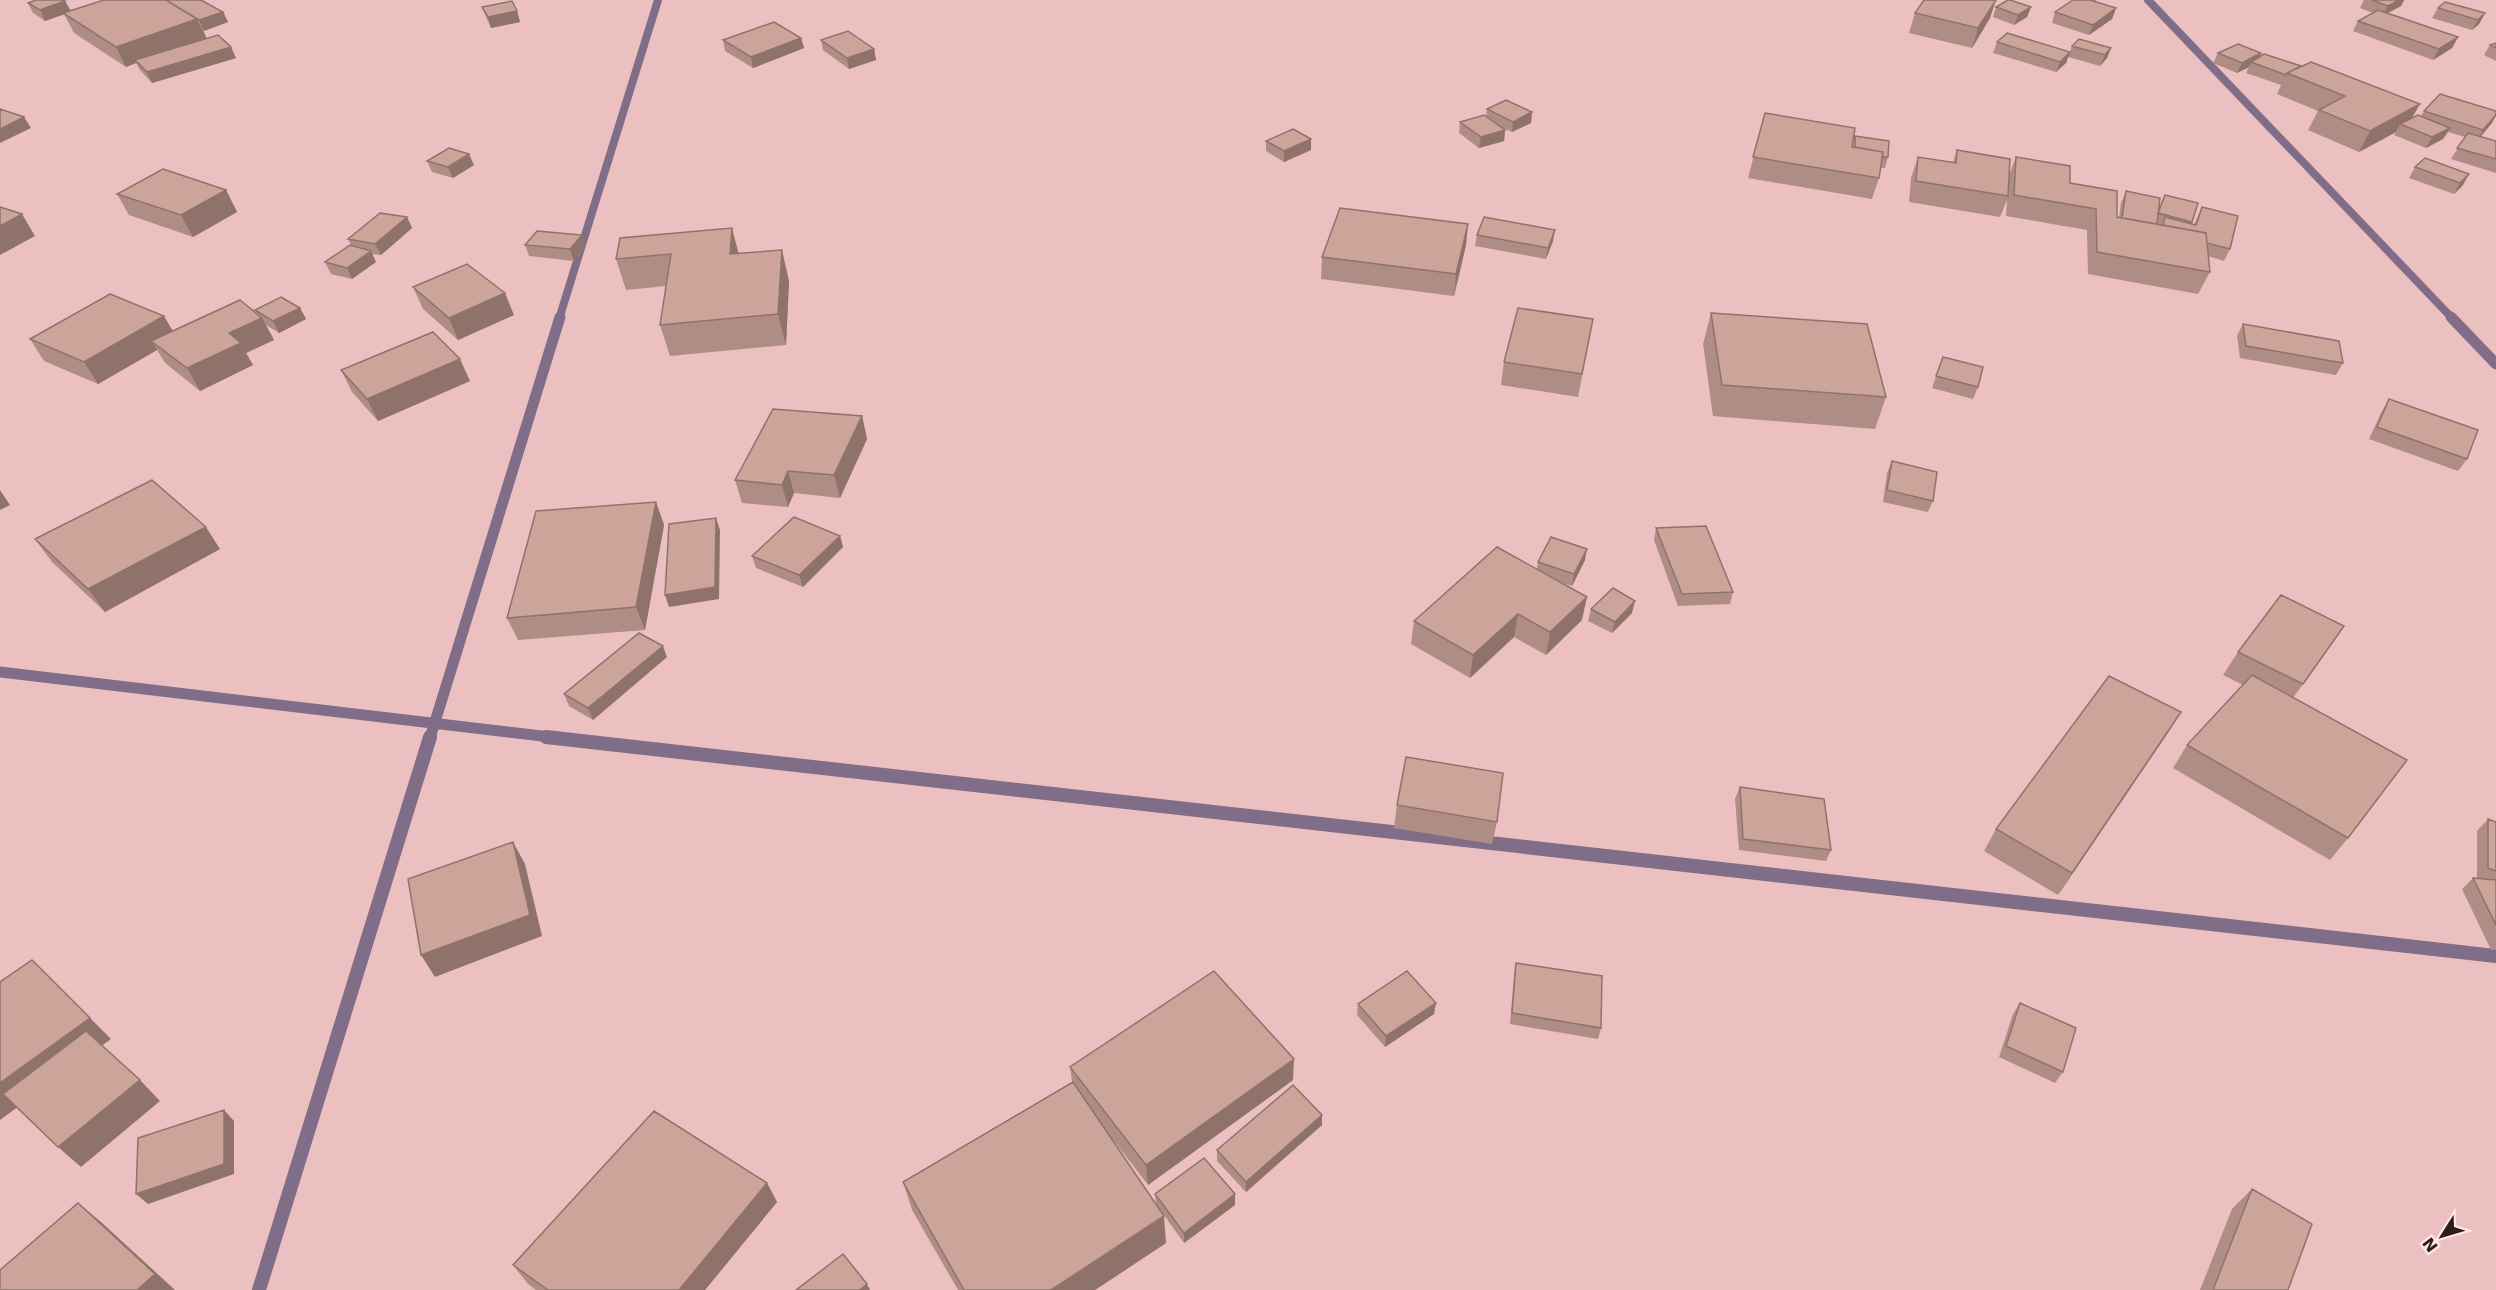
<svg xmlns="http://www.w3.org/2000/svg" width="2496" height="1290" font-family="'DejaVu Sans',sans-serif">
	<style>
		.lines { fill: none; stroke-linecap: round; stroke-linejoin: round }
		.minor-far2 { stroke: #806e88; stroke-width: 8 }
		.minor-far1 { stroke: #806e88; stroke-width: 11 }
		.minor { stroke: #806e88; stroke-width: 14 }
		.wall { fill: #af8d84 }
		.shaded-wall { fill: #8f736b }
		.building { fill: #cca499; stroke: #8f736b; stroke-width: 1.5 }
	</style>
	<rect width="100%" height="100%" fill="#ecc0c1"/>
	<g class="lines">
		<path class="minor-far2" d="M2148,0L2453,319
			M559,319L658,0"/>
		<path class="minor-far1" d="M2451,317L2496,364
			M0,672L559,738
			M430,738L560,317"/>
		<path class="minor" d="M546,737L2496,956
			M259,1290L430,737"/>
	</g>
	<path class="wall" d="M2073,0H2096L2095,2L2116,8L2112,19L2089,35L2052,23L2055,12Z
		M2364,0H2404L2401,6L2388,13L2458,37L2452,48L2433,60L2353,31L2358,21L2373,13L2360,8Z
		M65,1L71,11L223,12L228,22L204,31L203,30L207,39L236,58L152,83L140,70L136,63L126,67L74,33L64,14L45,21L33,13L28,3Z
		M482,7L517,11L520,22L491,28L486,17Z
		M1996,7H2031L2027,17L2014,25L1993,17Z
		M2438,8L2485,13L2479,24L2472,30L2432,18Z
		M1915,13L1990,18L1972,48L1909,33Z
		M801,38L804,48L753,68L725,51L723,40Z
		M821,40L874,49L876,60L849,69L823,50Z
		M1997,42L2070,52L2072,46L2111,48L2107,58L2100,66L2068,57L2066,63L2056,72L1993,53Z
		M2496,43V61L2484,55L2490,45Z
		M2218,53H2261L2260,57L2412,118L2421,116L2424,111L2492,123L2480,136L2496,141V173L2451,159L2465,137L2448,132L2443,139L2426,148L2394,135L2396,132L2359,152L2308,130L2318,111L2277,94L2281,85L2246,73L2249,67L2237,73L2213,63Z
		M1487,109L1532,112L1531,123L1512,132L1500,127L1505,130L1504,141L1479,148L1459,133L1460,122L1486,116Z
		M1765,113L1852,146L1855,136L1888,157L1885,168H1881L1879,178L1872,199L1748,178Z
		M1266,141L1311,150L1284,162L1266,151Z
		M1957,150L2009,175L2016,157L2070,183L2117,217L2119,218L2121,203L2126,191L2158,211L2165,195L2192,222L2191,224L2194,225L2202,207L2230,249L2224,261L2208,256L2210,272L2198,294L2088,274L2087,230L2006,216L2007,200L2000,217L1909,202L1911,178L1918,157L1953,162Z
		M2425,158L2463,185L2454,194L2409,178L2415,167Z
		M427,161L474,165L453,178L432,172Z
		M226,190L237,212L193,237L129,215L117,194Z
		M407,217L412,228L381,255L372,254L376,262L352,279L331,274L325,262L351,245L348,239Z
		M1468,224L1466,245L1454,296L1321,279L1322,257Z
		M1477,235L1553,241L1546,259L1475,246Z
		M620,238L739,254L789,281L786,345L670,356L660,325L666,286L626,290L616,259Z
		M525,245L586,246L574,261L529,256Z
		M413,287L514,315L458,340L423,309Z
		M300,308L306,319L279,333L266,325L274,340L246,353L253,365L200,391L165,363L157,350L98,384L44,361L30,339L173,331L257,313L255,310Z
		M1711,313L1886,397L1875,429L1713,416L1703,344Z
		M1593,319L1578,397L1501,385L1504,362Z
		M2243,324L2343,363L2336,375L2240,358L2237,336Z
		M1943,357L1978,387L1973,399L1932,388Z
		M341,370L470,381L378,421L352,392Z
		M2389,399L2467,459L2458,471L2369,439L2382,411Z
		M862,416L867,439L840,498L794,493L788,507L742,503L735,480Z
		M1892,461L1933,501L1928,512L1883,502L1887,473Z
		M656,502L664,525L645,630L518,640L507,618Z
		M1656,528L1733,592L1730,604L1678,606L1654,540Z
		M840,536L843,547L803,587L756,568L752,556Z
		M35,539L220,549L105,612L52,562Z
		M1585,560L1572,586L1559,582L1582,620L1546,655L1514,637L1470,678L1411,644L1414,621L1537,569L1538,562Z
		M1591,609L1632,613L1612,633L1588,621Z
		M2344,626L2293,698L2348,838L2330,860L2173,768L2187,745L2243,685L2223,675L2238,652Z
		M667,657L593,720L569,706L564,694Z
		M2167,734L2058,895L1984,851L1996,829Z
		M1740,787L1831,850L1826,861L1739,850L1735,799Z
		M1397,805L1497,822L1492,844L1394,828Z
		M2488,819L2496,822V950H2491L2462,889L2473,878H2477V831Z
		M1516,963L1601,1028L1598,1039L1510,1024L1514,975Z
		M1436,1003L1434,1014L1385,1047L1357,1015L1358,1004Z
		M2020,1003L2063,1072L2055,1083L1999,1057L2013,1014Z
		M1070,1067L1293,1080L1148,1185L1104,1128L1166,1243L1095,1290H958L912,1210L903,1182L1072,1082Z
		M1322,1115V1125L1246,1192L1217,1161V1150Z
		M767,1183L777,1202L705,1290H536L528,1284L513,1265Z
		M2252,1189L2288,1290H2200L2232,1209Z
		M1155,1194L1235,1205L1184,1243L1156,1204Z"/>
	<path class="shaded-wall" d="M1996,0L1990,18L1972,48L1978,28Z
		M2399,0H2404L2401,6L2382,16L2388,6Z
		M65,1L71,12L45,21L40,10Z
		M2031,7L2027,17L2014,25L2018,15Z
		M2116,8L2112,19L2089,35L2093,25Z
		M517,11L520,22L491,28L488,17Z
		M223,12L228,22L204,31L199,20Z
		M2485,13L2479,24L2472,30L2478,20Z
		M197,19L207,39L135,60L136,63L126,67L116,47Z
		M2458,37L2452,48L2433,60L2439,49Z
		M801,38L804,48L753,68L751,57Z
		M231,47L236,58L152,83L147,72Z
		M2111,48L2107,58L2100,66L2105,55Z
		M874,49L876,60L849,69L847,58Z
		M2070,52L2066,63L2056,72L2060,62Z
		M2261,53L2256,64L2251,62L2249,67L2237,73L2242,63Z
		M2420,104L2408,125L2400,124L2396,132L2359,152L2370,131Z
		M1532,112L1531,123L1512,132L1513,122Z
		M2496,115L2492,123L2477,141L2483,130Z
		M24,117L31,128L0,143V129Z
		M2450,128L2443,139L2426,148L2432,137Z
		M1505,130L1504,141L1479,148L1481,137Z
		M1311,139V150L1284,162V151Z
		M469,154L474,165L453,178L448,167Z
		M2469,174L2463,185L2454,194L2460,183Z
		M226,190L237,212L193,237L181,215Z
		M22,214L35,236L0,255V226Z
		M407,217L412,228L381,255L375,244Z
		M1468,224L1466,245L1454,296L1456,274Z
		M732,228L740,259L730,254Z
		M1555,230L1553,241L1546,259L1548,248Z
		M582,235L586,246L574,261L570,249Z
		M782,250L789,281L786,345L778,314Z
		M371,251L376,262L352,279L347,268Z
		M505,293L514,315L458,340L449,318Z
		M300,308L306,319L279,333L273,321Z
		M164,316L177,338L151,341L157,350L98,384L84,362Z
		M262,318L274,340L246,353L253,365L200,391L187,368L229,333Z
		M460,359L470,381L378,421L367,399Z
		M862,416L867,439L840,498L834,475Z
		M788,471L794,493L788,507L782,485Z
		M0,490L10,505L0,510Z
		M656,502L664,525L645,630L636,607Z
		M716,518L720,530L719,599L669,607L665,595Z
		M206,527L220,549L105,612L88,589Z
		M840,536L843,547L803,587L799,575Z
		M1587,549L1585,560L1572,586L1574,574Z
		M1587,597L1582,620L1546,655L1550,632Z
		M1635,601L1632,613L1612,633L1615,622Z
		M1518,614L1514,637L1470,678L1473,655Z
		M663,646L667,657L593,720L588,708Z
		M2181,712L2167,734L2058,895L2072,873Z
		M513,842L525,864L542,936L435,977L421,955Z
		M1436,1003L1434,1014L1385,1047L1386,1036Z
		M90,1018L111,1039L0,1120V1083Z
		M1294,1059L1293,1080L1148,1185L1146,1165Z
		M140,1080L160,1101L81,1167L58,1147Z
		M224,1110L234,1121V1174L148,1204L136,1194Z
		M1322,1115V1125L1246,1192V1182Z
		M767,1183L777,1202L705,1290H679Z
		M1235,1194V1205L1184,1243V1233Z
		M78,1203L101,1222L175,1290H137Z
		M1164,1216L1166,1243L1095,1290H1051Z
		M867,1284L870,1290H860Z"/>
	<path class="building" d="M36,0H63L65,1L40,10L28,3Z
		M104,0H166L197,19L116,47L63,13Z
		M166,0H201L223,12L199,20Z
		M1924,0H1996L1978,28L1915,13Z
		M2008,0H2010L2031,7L2018,15L1996,7Z
		M2073,0H2090L2116,8L2093,25L2055,12Z
		M2372,0H2399L2388,6Z
		M512,1L517,11L488,17L482,7Z
		M2445,2L2485,13L2478,20L2438,8Z
		M2378,10L2458,37L2439,49L2358,21Z
		M774,22L801,38L751,57L723,40Z
		M848,31L874,49L847,58L821,40Z
		M2007,33L2070,52L2060,62L1997,42Z
		M218,35L231,47L147,72L135,60Z
		M2079,39L2111,48L2105,55L2072,46Z
		M2496,43V48L2490,45Z
		M2238,44L2261,53L2242,63L2218,53Z
		M2264,54L2301,66L2287,73L2286,75L2251,62Z
		M2311,62L2420,104L2370,131L2319,110L2345,96L2287,73Z
		M2440,94L2496,111V115L2483,130L2424,111Z
		M1506,100L1532,112L1513,122L1487,109Z
		M0,109L24,117L0,129Z
		M1765,113L1855,128L1852,147L1883,152L1879,178L1753,157Z
		M1484,115L1505,130L1481,137L1460,122Z
		M2418,115L2450,128L2432,137L2400,124Z
		M1293,129L1311,139L1284,151L1266,141Z
		M2468,133L2496,141V159L2457,148Z
		M1855,136L1889,141L1888,157H1882L1883,152L1855,147Z
		M449,148L469,154L448,167L427,161Z
		M1957,150L2010,159L2008,196L1916,181L1918,157L1956,163Z
		M2016,157L2070,166V183L2117,191V217L2206,233L2210,272L2097,252L2096,209L2014,195Z
		M2425,158L2469,174L2460,183L2415,167Z
		M163,169L226,190L181,215L117,194Z
		M2126,191L2160,198L2157,224L2122,218Z
		M2165,195L2198,203L2192,222L2158,213Z
		M0,207L22,214L0,226Z
		M2202,207L2238,216L2230,249L2207,243L2206,233L2163,225L2165,217L2196,225Z
		M1340,208L1468,224L1456,274L1322,257Z
		M380,213L407,217L375,244L348,239Z
		M1484,217L1555,230L1548,248L1477,235Z
		M732,228L730,254L782,250L778,314L660,325L671,254L616,259L620,238Z
		M537,231L582,235L570,249L525,245Z
		M350,245L371,251L347,268L325,262Z
		M467,264L505,293L449,318L413,287Z
		M110,294L164,316L84,362L30,339Z
		M281,297L300,308L273,321L255,310Z
		M240,300L262,318L229,333L241,343L187,368L151,341Z
		M1518,308L1593,319L1582,374L1504,362Z
		M1711,313L1867,324L1886,397L1722,385Z
		M2243,324L2339,341L2343,363L2246,346Z
		M433,332L460,359L367,399L341,370Z
		M1943,357L1983,367L1978,387L1936,376Z
		M2389,399L2478,430L2467,459L2377,427Z
		M773,409L862,416L834,475L788,471L782,485L735,480Z
		M1892,461L1937,472L1933,501L1887,490Z
		M152,480L206,527L88,589L35,539Z
		M656,502L636,607L507,618L536,511Z
		M794,517L840,536L799,575L752,556Z
		M716,518L715,587L665,595L669,524Z
		M1706,526L1733,592L1682,594L1656,528Z
		M1551,537L1587,549L1574,574L1538,562Z
		M1497,547L1587,597L1550,632L1518,614L1473,655L1414,621Z
		M1613,588L1635,601L1615,622L1591,609Z
		M2281,595L2344,626L2303,684L2238,652Z
		M639,633L663,646L588,708L564,694Z
		M2252,675L2407,760L2348,838L2187,745Z
		M2109,676L2181,712L2072,873L1996,829Z
		M1406,757L1503,773L1497,822L1397,805Z
		M1740,787L1824,799L1831,850L1743,839Z
		M2488,819L2496,822V871L2488,868Z
		M513,842L530,915L421,955L408,879Z
		M2473,878L2496,880V925Z
		M32,960L90,1018L0,1083V982Z
		M1516,963L1602,976L1601,1028L1512,1013Z
		M1214,971L1294,1059L1146,1165L1070,1067Z
		M1407,971L1436,1003L1386,1036L1358,1004Z
		M2020,1003L2076,1028L2063,1072L2006,1046Z
		M86,1031L140,1080L58,1147L3,1094Z
		M1073,1082L1164,1216L1051,1290H964L903,1182Z
		M1293,1085L1322,1115L1246,1182L1217,1150Z
		M224,1110V1164L136,1194L138,1138Z
		M654,1111L767,1183L679,1290H548L513,1265Z
		M1204,1158L1235,1194L1184,1233L1155,1194Z
		M2252,1189L2312,1224L2288,1290H2213Z
		M78,1203L155,1274L137,1290H0V1270Z
		M843,1254L867,1284L860,1290H796Z"/>
	<g transform="translate(2442 1236) rotate(233)" stroke="#fee7e7" stroke-width="4.5" paint-order="stroke">
	<path d="M0-4.5L10 22L0 15L-10 22Z" fill="#2c1c1d"/>
	<text y="-9" font-size="16" font-weight="bold" text-anchor="middle" fill="#2c1c1d">N</text>
	</g>
</svg>
